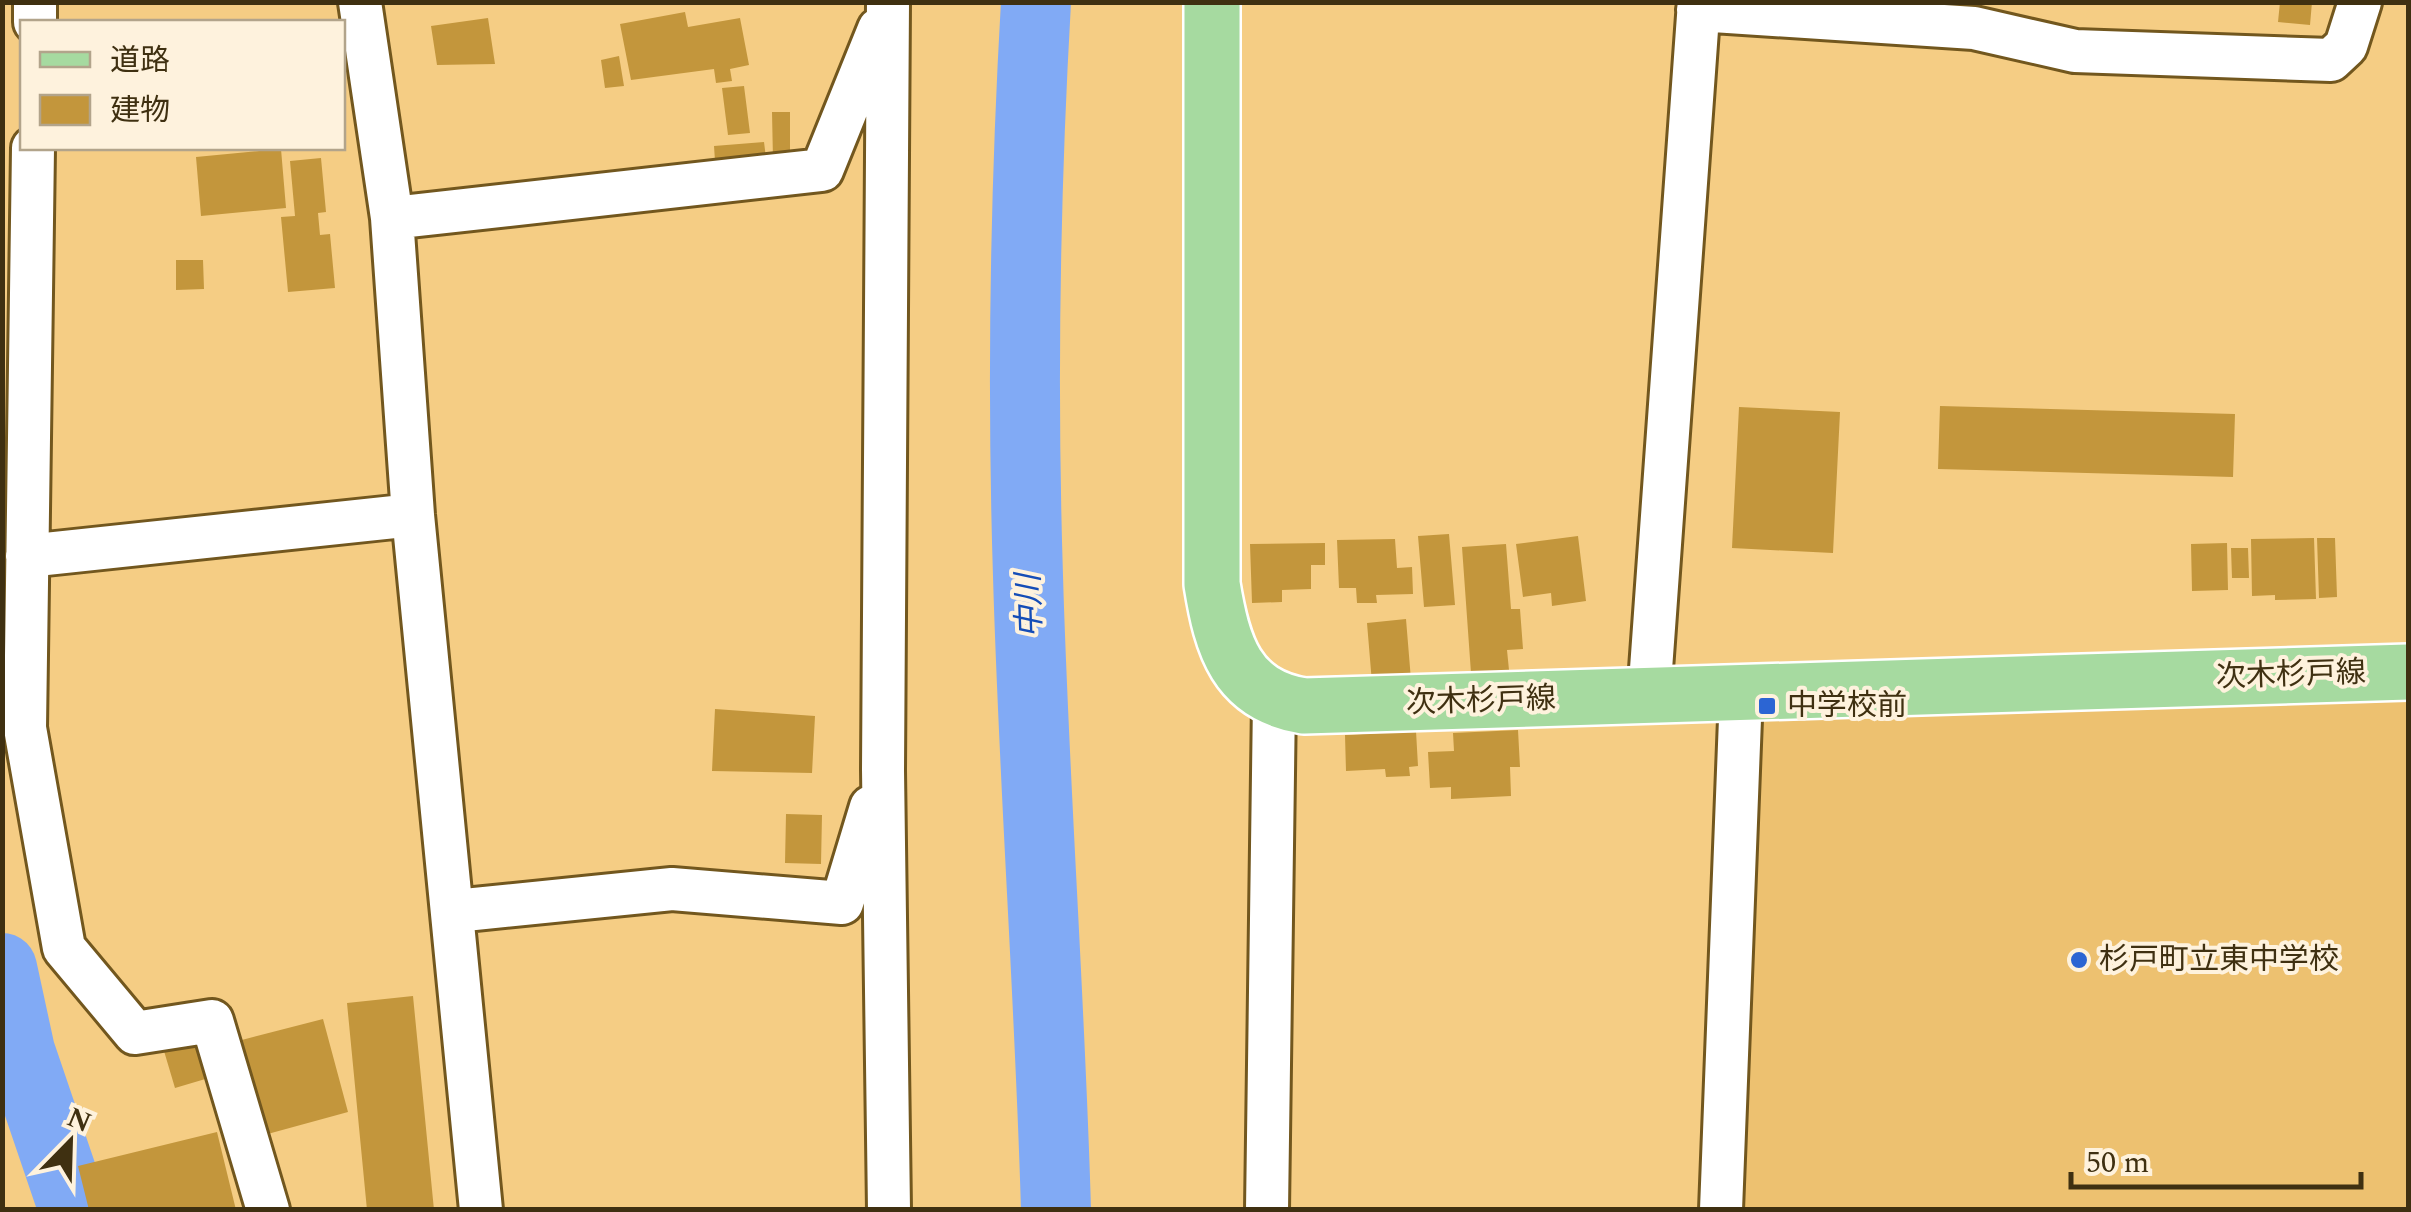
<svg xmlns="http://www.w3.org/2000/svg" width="2411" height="1212" font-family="Spectral,'Noto Sans JP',serif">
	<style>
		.built { fill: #edc170 }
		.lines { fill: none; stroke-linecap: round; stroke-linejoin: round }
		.stream { stroke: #81aaf5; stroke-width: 11 }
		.river { stroke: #81aaf5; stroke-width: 70 }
		.building { fill: #c3963c }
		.minor-casing { stroke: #72571e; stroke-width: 48 }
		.major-casing { stroke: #fff; stroke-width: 60 }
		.minor { stroke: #fff; stroke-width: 42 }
		.major { stroke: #a6daa0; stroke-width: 55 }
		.poi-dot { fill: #2c65d3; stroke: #fef2dd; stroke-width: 4 }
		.labels { text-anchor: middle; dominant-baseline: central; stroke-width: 8; stroke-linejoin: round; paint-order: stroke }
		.street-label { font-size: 30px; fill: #3f3011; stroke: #fef2dd }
		.poi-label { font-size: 30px; fill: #3f3011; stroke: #fef2dd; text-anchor: start }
		.water-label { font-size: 32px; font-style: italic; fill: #154db7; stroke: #fef2dd }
	</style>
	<rect width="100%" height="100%" fill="#f5cd84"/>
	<path class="built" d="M2408,698V1209L1743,1210L1756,710Z"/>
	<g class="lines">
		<path class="stream" d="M45,1210L72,1204"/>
		<path class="river" d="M1036,2C1025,193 1022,386 1028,576C1034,787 1050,998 1056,1210
			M2,968L20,1051L74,1210"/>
	</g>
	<path class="building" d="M2280,2H2312L2310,25L2278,22Z
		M685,12L688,27L740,18L749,65L730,69L732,81L716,83L714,69L631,80L620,24Z
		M488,18L495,64L437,65L431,26Z
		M619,56L624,86L605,88L601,60Z
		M744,86L750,133L728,135L722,88Z
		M772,112H790V160H773Z
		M764,142L766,158L715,161L714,146Z
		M281,149L286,208L201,216L196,157Z
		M321,158L326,212L318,213L320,235L330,234L335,288L288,292L281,217L295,216L290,161Z
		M176,260H203L204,289L176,290Z
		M1940,406L2235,414L2233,477L1938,469Z
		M1739,407L1840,412L1833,553L1732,548Z
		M1449,534L1455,605L1424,607L1418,536Z
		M1578,536L1586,601L1552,606L1551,593L1523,597L1516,544Z
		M2314,538L2316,599L2275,600V595L2252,596L2251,539Z
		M2317,538H2335L2337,597L2319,598Z
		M1395,539L1397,568L1412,567L1413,594L1376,595L1377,603H1357L1356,588H1339L1337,540Z
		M1325,543V565H1311V589L1282,590V602L1252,603L1250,544Z
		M2227,543L2228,590L2192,591L2191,544Z
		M1506,544L1511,609H1520L1523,649L1507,650L1509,670L1471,673L1462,547Z
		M2231,548H2248L2249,578H2232Z
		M1406,619L1411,680L1372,683L1367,623Z
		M715,709L815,716L812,773L712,771Z
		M1518,730L1520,767H1510L1511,796L1451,799V787L1430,788L1428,752L1454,751L1453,733Z
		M1416,731L1418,766L1409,767L1410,776L1386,777L1385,769L1346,771L1345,735Z
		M786,814L822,815L821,864L785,863Z
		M413,996L434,1210H367L347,1003Z
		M323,1019L348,1112L264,1135L238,1041Z
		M201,1040L212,1077L175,1088L164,1051Z
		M217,1132L236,1210H89L78,1166Z"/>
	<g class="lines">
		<defs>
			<path id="minor" d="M35,2V22
				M360,2L392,218L413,515L481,1210
				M888,2L883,770L889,1210
				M1698,10L1974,28L2075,51L2331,60L2346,46L2360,2
				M33,148L25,728L64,948L135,1033L212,1021L268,1210
				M392,218L822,170L879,29
				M27,556L413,515
				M1649,697L1699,2
				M455,911L672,889L842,903L871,807
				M1267,1210L1274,701
				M1721,1210L1741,693"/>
			<path id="major" d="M1212,2V584C1222,646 1236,695 1304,706L2408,672"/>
		</defs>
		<use href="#minor" class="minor-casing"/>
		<use href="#major" class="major-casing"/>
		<use href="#minor" class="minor"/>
		<use href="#major" class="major"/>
	</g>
	<g class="poi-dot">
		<rect x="1757" y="696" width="20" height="20" rx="5"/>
		<circle cx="2079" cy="960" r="10"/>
	</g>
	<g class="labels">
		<g class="street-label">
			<text transform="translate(2291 675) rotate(-2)">次木杉戸線</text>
			<text transform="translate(1481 701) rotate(-2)">次木杉戸線</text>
		</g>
		<g class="poi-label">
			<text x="1787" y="706">中学校前</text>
			<text x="2099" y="960">杉戸町立東中学校</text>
		</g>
		<g class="water-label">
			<text transform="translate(1030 606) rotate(-92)">中川</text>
		</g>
	</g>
	<rect width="2411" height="1212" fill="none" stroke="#3f3011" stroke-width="10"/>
	<rect x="20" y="20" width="325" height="130" fill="#fef2dd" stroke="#b2a48b" stroke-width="2.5"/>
	<rect x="40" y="52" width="50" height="15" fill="#a6daa0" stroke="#b2a48b" stroke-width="2.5"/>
	<text x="110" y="70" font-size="30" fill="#3f3011">道路</text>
	<rect x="40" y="95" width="50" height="30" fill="#c3963c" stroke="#b2a48b" stroke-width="2.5"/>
	<text x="110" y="120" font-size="30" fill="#3f3011">建物</text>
	<g transform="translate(70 1142) rotate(23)" stroke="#fef2dd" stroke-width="8" paint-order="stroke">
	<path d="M0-8L18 38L0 25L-18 38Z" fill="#3f3011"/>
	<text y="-15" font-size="28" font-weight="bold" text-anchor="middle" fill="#3f3011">N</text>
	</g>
	<path d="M2071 1172v15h290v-15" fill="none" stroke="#3f3011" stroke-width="5"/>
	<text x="2086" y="1172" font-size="30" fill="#3f3011" stroke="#fef2dd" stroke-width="8" paint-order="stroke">50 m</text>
</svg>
